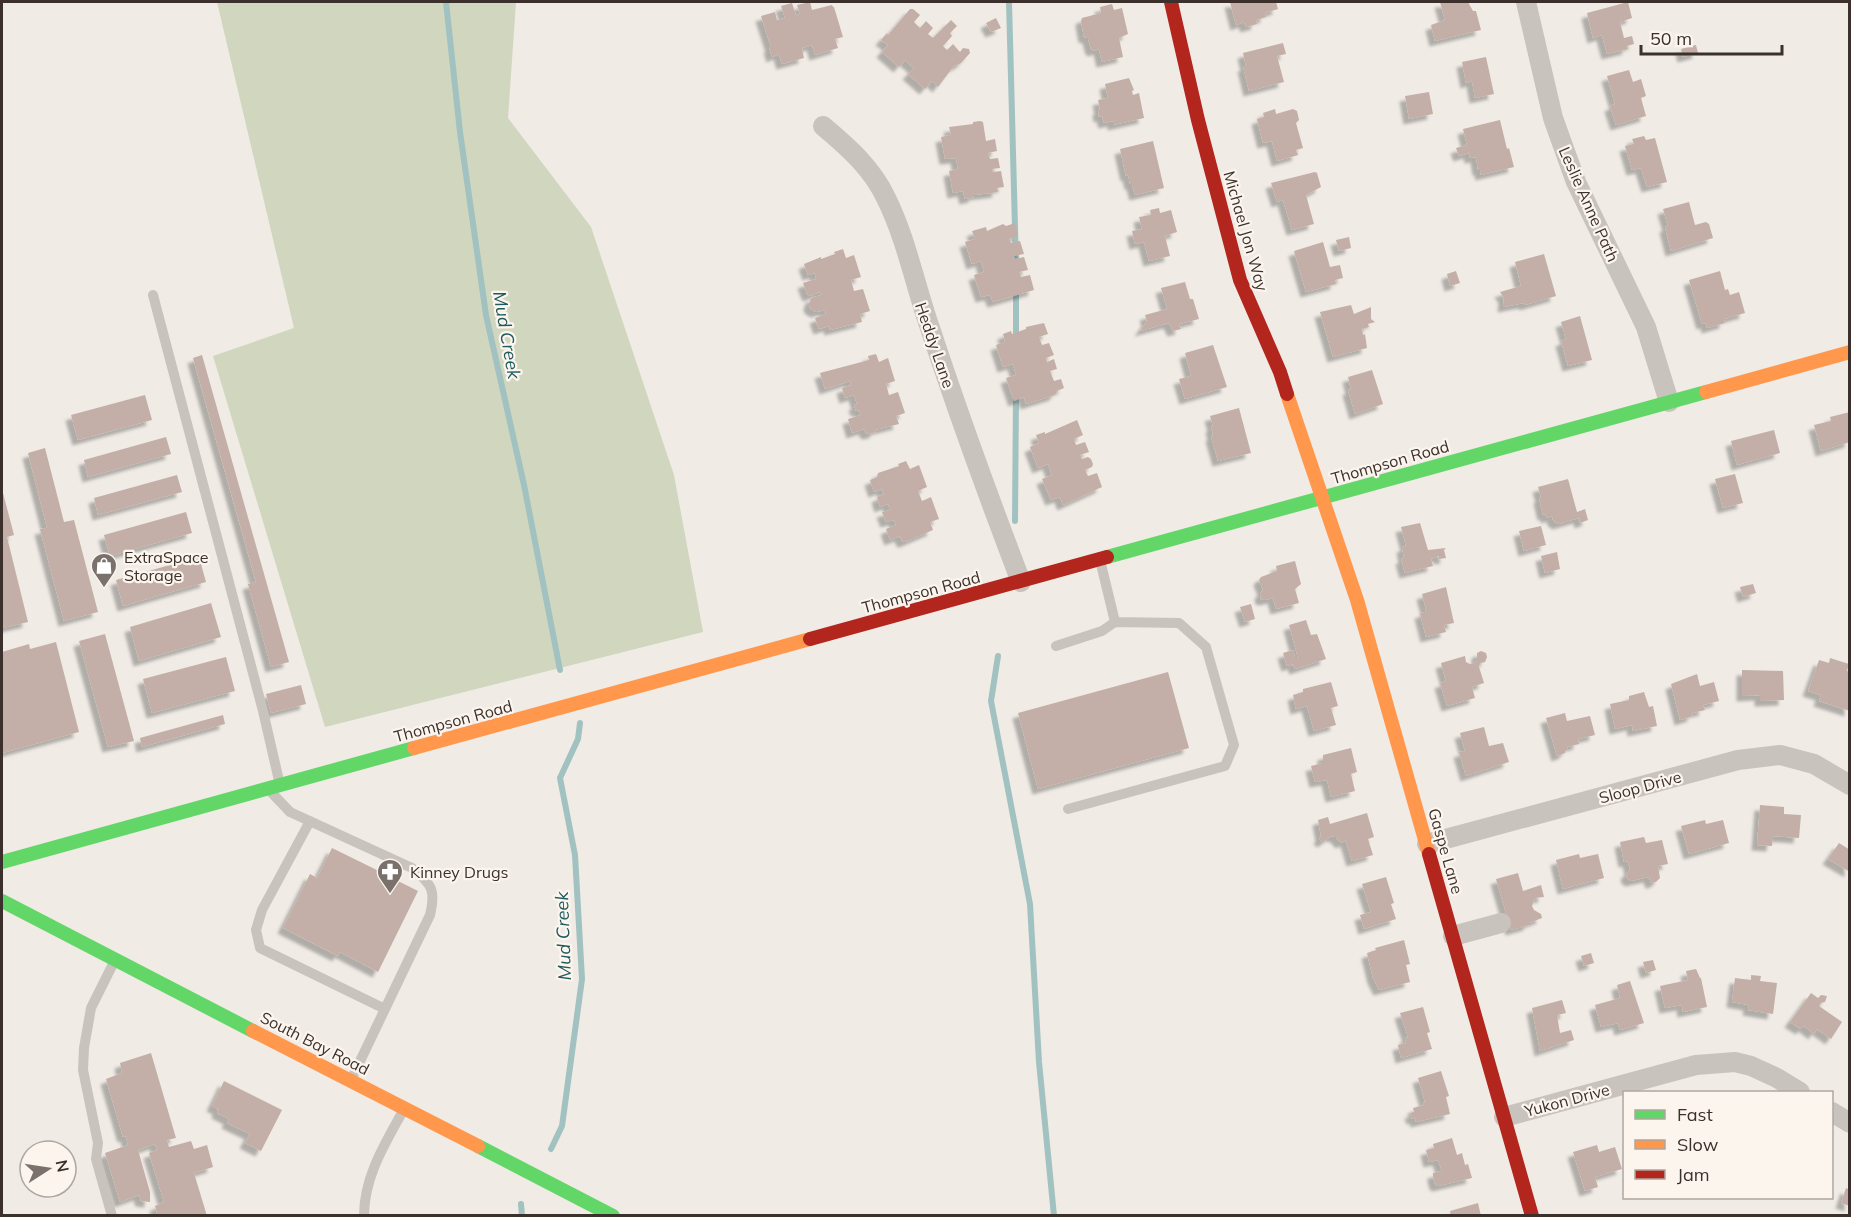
<svg xmlns="http://www.w3.org/2000/svg" width="1851" height="1217" font-family="Mulish,sans-serif">
	<style>
		.green { fill: #d1d6bf }
		.lines { fill: none; stroke-linecap: round; stroke-linejoin: round }
		.stream { stroke: #a1c2c1; stroke-width: 6 }
		.building { fill: #c3afa7; filter: url(#shadow) }
		.lane { stroke: #c9c3be; stroke-width: 10 }
		.street { stroke: #c9c3be; stroke-width: 20 }
		.fast { stroke: #63d668; stroke-width: 14 }
		.slow { stroke: #ff974d; stroke-width: 14 }
		.jam { stroke: #b3261e; stroke-width: 14 }
		.labels { text-anchor: middle; dominant-baseline: central; stroke-width: 4.5; stroke-linejoin: round; paint-order: stroke }
		.street-label { font-size: 16px; fill: #3b302b; stroke: #fbf5ee }
		.poi-label { font-size: 16px; fill: #3b302b; stroke: #fbf5ee; text-anchor: start }
		.water-label { font-size: 18px; font-style: italic; fill: #1f5a5e; stroke: #fbf5ee }
	</style>
	<defs>
		<filter id="shadow"><feDropShadow dx="-5.5" dy="5.5" stdDeviation="1.5" flood-color="#0004"/></filter>
	</defs>
	<rect width="100%" height="100%" fill="#f0ebe5"/>
	<path class="green" d="M217,2H516L508,118L591,227L674,475L703,632L325,727L213,356L294,328Z"/>
	<g class="lines">
		<path class="stream" d="M446,2L460,132L486,315L524,485L560,670
			M1009,2L1016,265
			M1016,287V340
			M1015,521L1016,392
			M998,656L991,701L1030,904L1039,1062L1054,1216
			M551,1149L562,1126L582,979L575,855L560,778L578,739L580,723
			M521,1204L522,1216"/>
	</g>
	<path class="building" d="M810,2L812,10L832,5L833,7H834L843,37L835,39L838,48L815,55L812,45L802,48L804,58L782,64L779,54L772,57L769,47H771L761,16L775,12L777,20L785,18L781,6L792,3L796,15L800,14L797,5Z
		M1230,2H1276L1278,9L1265,13L1266,17L1256,20L1257,24L1246,27L1244,22L1236,25Z
		M1440,2H1468L1473,11H1476L1481,30L1435,41L1431,25L1445,20Z
		M1628,2L1632,18L1620,22L1624,38L1632,36L1634,44L1627,46L1628,49L1607,54L1602,35L1593,38L1587,13Z
		M1112,4L1114,10L1122,8L1128,34L1119,38L1123,57L1102,62L1099,49L1094,51L1091,49L1088,38L1084,37L1081,21L1082,18L1101,13L1100,7Z
		M910,9H913L920,15L914,22L920,28L926,21L933,28L928,34L933,38L951,20L957,26L950,33L952,36L943,46L947,50L953,44L960,52L963,48L969,49L970,53L961,63L953,67L938,87L932,81L925,89L908,74L914,68L905,60L899,67L882,52L888,45L881,40L887,33L888,35Z
		M996,18L1001,28L991,32L986,23Z
		M1283,43L1286,54L1277,56L1284,82L1249,91L1243,66H1246L1243,53Z
		M1696,45L1698,53L1683,57L1681,49Z
		M1486,57L1494,94L1475,98L1472,81L1466,83L1462,62Z
		M1629,70L1633,82L1641,79L1646,96L1641,98L1646,116L1616,125L1610,106L1615,104L1607,76Z
		M1129,78L1134,90L1132,91L1133,95L1139,93L1144,118L1113,125V121L1104,123L1102,116L1099,117L1098,110L1100,109L1098,100L1108,98L1105,84Z
		M1429,92L1433,114L1409,119L1405,96Z
		M1275,109L1276,114L1293,109L1297,111L1299,120L1296,123L1303,148L1296,150L1298,155L1277,161L1272,141L1263,143L1257,119L1264,117L1263,113Z
		M1500,120L1507,149L1509,148L1514,167L1481,175L1480,170H1478L1476,157L1470,158L1469,153L1459,156L1456,148L1467,145L1463,129Z
		M980,121L983,122L986,141L995,139L997,151L988,153L990,159L998,158L1000,168L992,169L993,172L1001,171L1004,187L997,188L998,192L974,195V197L965,199L963,191L953,193L949,171L958,169L956,158L945,159L941,137L951,135L949,127L973,124V122Z
		M1644,136L1646,140L1655,138L1667,182L1647,187L1641,168L1632,170L1625,146L1634,144L1632,139Z
		M1153,141L1164,188L1135,195L1132,184H1130L1128,175L1126,176L1120,149Z
		M1315,172L1317,173L1321,187L1306,195L1314,224L1292,230L1283,200L1277,202L1271,183Z
		M1689,202L1695,225L1706,222L1709,224L1713,238L1671,251L1665,227L1668,226L1663,209Z
		M1159,208L1160,213L1171,210L1177,232L1165,236L1170,256L1149,261L1144,242L1135,244L1132,231L1142,229L1139,217L1151,215L1150,210Z
		M1015,223L1018,236L1009,239L1011,243L1020,241L1024,254L1014,256L1015,259L1024,257L1028,270L1019,272L1021,277L1030,275L1034,290L993,302L990,295L981,297L974,275L984,272L981,261L972,264L965,242L975,239L972,231L986,227L987,231L1003,224L1006,226Z
		M1349,237L1351,248L1339,251L1336,240Z
		M1323,242L1330,267L1340,265L1343,278L1335,280L1336,284L1306,292L1294,251Z
		M843,249L846,258L854,255L861,277L851,280L854,291L863,289L870,311L860,314L862,322L830,330L829,326L819,329L815,318L826,314L825,310L816,312L810,308L809,304L811,298L821,295L820,292L809,296L807,294L803,283L816,279L815,273L808,275L804,264L821,257V259L835,254L834,252Z
		M1544,254L1556,296L1525,305L1524,303L1503,307L1504,298L1500,292L1521,286L1515,262Z
		M1456,271L1460,283L1450,286L1447,274Z
		M1720,271L1725,290L1728,289L1730,295L1739,292L1745,313L1724,319L1725,323L1707,328L1706,323L1702,324L1689,280Z
		M1185,282L1190,299H1193L1199,319L1179,324L1181,329L1173,331L1169,323L1140,331L1147,321L1145,315L1167,309L1161,288Z
		M1351,305L1354,314L1371,307V319L1375,322L1368,324L1369,327L1362,329L1363,335L1365,334L1367,348L1333,357L1320,312Z
		M1580,316L1592,360L1568,366L1561,341L1566,339L1561,322Z
		M1044,323L1048,334L1039,337L1042,345L1049,343L1054,355L1046,358L1047,362L1054,359L1057,369L1050,371L1054,381L1061,379L1064,388L1057,391L1055,395L1026,404L1024,397L1014,401L1006,378L1016,375L1013,364L1003,367L996,345L1005,342L1003,334L1011,331L1012,334L1026,329V327Z
		M1213,345L1227,387L1185,399L1179,379L1191,376L1185,353Z
		M876,354L879,362L888,358L895,381L886,384L889,395L898,392L905,413L896,416L899,424L875,430L876,432L869,434L866,433L864,429L852,433L848,419L861,415L859,410L856,411L854,405L857,404L854,395L845,398L842,388L851,385L850,381L825,389L820,373L869,360L868,356Z
		M202,355L289,662L271,667L248,584L256,582L193,358Z
		M1372,370L1383,404L1355,414L1348,390L1351,389L1348,377Z
		M145,395L152,420L78,440L71,415Z
		M1239,408L1251,453L1218,461L1211,436L1213,435L1211,427L1213,426L1210,416Z
		M1850,412V442L1821,451L1814,425L1831,421L1830,417Z
		M1077,420L1083,435L1074,439L1076,445L1085,442L1089,452L1080,455L1082,459L1088,457L1091,459L1093,464L1092,467L1085,470L1088,476L1097,473L1102,487L1063,505L1060,497L1051,500L1042,479L1052,475L1048,464L1038,468L1030,447L1039,443L1036,435L1045,432V434Z
		M1774,430L1780,453L1737,465L1731,441Z
		M166,437L171,454L88,477L84,460Z
		M45,448L64,522L74,520L98,612L64,621L40,529L47,528L28,453Z
		M906,461L910,469L919,465L927,487L918,491L922,501L931,497L939,519L930,522L933,530L905,542L902,541L900,536L890,540L886,529L896,525L894,520L886,522L882,512L890,510L888,504L880,507L877,497L884,494L882,489L874,492L870,480L877,477L878,473L899,466L898,464Z
		M1735,474L1743,503L1723,508L1715,479Z
		M177,475L182,492L98,515L94,498Z
		M1568,479L1577,512L1585,509L1588,520L1580,523L1579,518L1558,524L1553,520L1552,516L1547,518L1545,514L1543,515L1539,498L1541,497L1538,487Z
		M2,489L14,535L7,537L28,622L3,628L2,622Z
		M186,512L192,533L110,556L104,535Z
		M1420,523L1428,550L1446,548L1444,550L1446,558L1439,559V556L1431,559L1433,566L1405,573L1401,559L1404,558L1402,547L1406,546L1401,527Z
		M1541,526L1546,545L1524,551L1519,531Z
		M1557,552L1560,569L1545,573L1541,556Z
		M199,557L206,582L123,606L116,580Z
		M1295,561L1301,584L1295,589L1299,603L1276,609L1273,598L1265,600L1261,599L1260,594L1263,590L1259,580L1261,577L1277,571L1276,566Z
		M1753,584L1756,593L1743,597L1740,587Z
		M1446,587L1454,623L1444,625L1446,632L1426,637L1420,613L1425,612L1426,609L1422,594Z
		M211,603L221,637L139,661L130,627Z
		M1251,604L1255,619L1245,622L1240,607Z
		M1306,620L1311,635L1317,634L1326,659L1295,669L1293,664L1287,666L1283,653L1293,650L1295,658H1298L1289,625Z
		M105,634L134,741L108,747L79,641Z
		M56,642L79,732L2,753V652L29,644L30,649Z
		M1481,651L1486,653L1487,657L1485,662L1480,663L1479,667L1484,683L1472,687L1475,698L1447,706L1440,683L1446,681L1441,663L1465,656L1466,662L1470,664L1474,663L1477,661V653Z
		M226,657L235,691L152,713L143,679Z
		M1830,658L1849,664L1847,671L1850,672V711L1819,701L1821,695L1808,691L1819,660L1829,663Z
		M1742,670L1783,671L1784,700L1760,701V695L1742,696Z
		M1168,672L1189,748L1038,789L1018,713Z
		M1697,674L1700,686L1714,682L1719,701L1703,705L1705,710L1692,713L1693,716L1680,720L1671,684Z
		M1331,682L1338,706L1331,708L1336,725L1314,731L1307,706L1296,709L1293,695L1303,692V689Z
		M301,685L306,704L271,713L266,694Z
		M1644,692L1649,707L1653,706L1657,726L1633,731L1632,725L1615,729L1610,704L1629,700V696Z
		M1565,713L1567,721L1590,716L1595,735L1578,739L1579,744L1567,747L1568,750L1565,751V753L1557,756L1546,718Z
		M223,715L225,724L142,747L140,738Z
		M1484,727L1489,746L1503,743L1509,762L1466,776L1459,752L1465,751L1460,733Z
		M1351,748L1357,772L1351,774L1355,791L1331,797L1327,780L1315,782L1311,766L1323,763V755Z
		M1760,805L1784,807V814L1801,815L1799,838L1773,836L1772,846L1757,845Z
		M1367,813L1374,837L1368,839L1373,855L1352,861L1346,841L1341,843L1336,837L1331,836L1323,842L1319,839L1321,836L1318,820L1328,817L1330,824Z
		M1705,820L1706,824L1723,820L1729,843L1689,854L1681,826Z
		M1644,837L1646,843L1662,840L1668,864L1658,866L1660,878L1656,882L1651,883L1649,877L1631,881L1627,878L1626,874L1630,870L1628,861L1624,862L1620,842Z
		M1839,843L1850,850V872L1828,859Z
		M332,848L387,875L391,866L403,872L398,881L418,891L378,972L340,952L338,956L283,928L310,874L317,878Z
		M1579,854L1580,858L1598,854L1604,878L1563,889L1556,860Z
		M1518,873L1523,891L1541,885L1544,897L1535,898L1532,906L1534,910L1541,914L1542,918L1529,923V925L1511,930L1496,879Z
		M1386,877L1394,903L1391,904L1396,919L1364,929L1360,915L1371,912L1362,884Z
		M1404,940L1410,964L1406,965L1410,982L1379,990L1373,978L1367,953L1376,950L1375,948Z
		M1591,953L1594,963L1584,966L1581,956Z
		M1653,960L1656,970L1646,973L1643,962Z
		M1696,969L1700,978H1701L1707,1007L1683,1012L1682,1005L1665,1008L1660,986L1688,980L1686,971Z
		M1751,975L1761,976L1760,981L1777,983L1773,1014L1748,1010L1749,1005L1732,1002L1735,978L1751,980Z
		M1630,981L1644,1023L1620,1030L1618,1023L1601,1027L1595,1005L1620,998L1617,985Z
		M1811,993L1818,998L1821,995L1827,996L1825,1002L1821,1003L1819,1006L1842,1022L1831,1039L1817,1029L1814,1034L1804,1026L1801,1029L1790,1022Z
		M1562,1000L1566,1013L1557,1015L1560,1033L1571,1030L1574,1040L1540,1051L1532,1008Z
		M1423,1007L1430,1032L1427,1033L1432,1049L1401,1058L1398,1045L1406,1043L1405,1038L1408,1037L1400,1013Z
		M151,1053L176,1138L167,1140L169,1147L191,1141L194,1149L207,1145L213,1167L194,1173L207,1216H158L155,1206L164,1202L149,1153L157,1150L155,1144L138,1150L150,1192V1202L141,1201L139,1195L120,1202L105,1153L128,1145L126,1136L123,1137L106,1079L122,1073L120,1063Z
		M1441,1071L1449,1096L1446,1097L1450,1114L1416,1122L1415,1118L1412,1119L1410,1113L1414,1112L1413,1108L1424,1105L1423,1103L1425,1102L1418,1078Z
		M224,1081L282,1110L261,1151L245,1143L250,1134L227,1123L229,1119L217,1113L218,1109L212,1106Z
		M1452,1138L1457,1155L1462,1153L1465,1165L1468,1164L1472,1178L1438,1186L1435,1184L1433,1176V1173L1442,1171L1438,1160L1429,1162L1426,1150L1434,1148L1433,1144Z
		M1597,1145L1599,1152L1615,1147L1622,1169L1595,1177L1598,1187L1585,1191L1573,1152Z
		M1846,1188L1850,1190V1206L1841,1203Z
		M1478,1203L1481,1216H1451L1450,1211Z"/>
	<g class="lines">
		<path class="lane" d="M153,295L263,711L280,785
			M1056,646L1102,631L1115,622
			M271,792L290,812L412,868C432,884 436,890 430,915L351,1080
			M1068,809L1225,766L1234,745L1206,647L1179,623L1115,622L1100,560
			M310,821L262,910L256,930L260,948L385,1009
			M112,1216L96,1159L98,1143L83,1070L84,1048L91,1008L115,960
			M364,1216C364,1176 386,1142 404,1109"/>
		<path class="street" d="M1526,2L1553,118L1576,182L1646,327L1669,402
			M823,126C848,147 872,168 886,198C906,238 915,285 930,328C958,413 989,498 1021,582
			M1427,844L1738,760L1780,755L1814,764L1850,785
			M1453,936L1501,923
			M1832,1112L1850,1123
			M1504,1117L1696,1065L1735,1062L1751,1066L1777,1078L1800,1092"/>
		<path class="fast" d="M1107,557L1706,392
			M2,862L414,748
			M2,901L253,1031
			M478,1146L613,1216"/>
		<path class="slow" d="M1706,392L1850,352
			M1287,394L1357,600L1429,854
			M414,748L810,639
			M253,1031L478,1146"/>
		<path class="jam" d="M1171,2L1198,120L1240,280L1280,372L1287,394
			M810,639L1107,557
			M1429,854L1532,1216"/>
	</g>
	<defs>
		<symbol id="shop-pin" viewBox="-11 -11 22 30"><path d="M0 17L-7.5 6A9.5 9.5 0 1 1 7.5 6Z" fill="#7a716c" stroke="#fbf5ee"/><path d="M-5-2.5h2.3a2.7 3.5 0 0 1 5.4 0H5L5.5 6h-11ZM-1.5-2.5h3a1.5 2.3 0 0 0-3 0Z" fill="#fff"/></symbol>
		<symbol id="pharmacy-pin" viewBox="-11 -11 22 30"><path d="M0 17L-7.5 6A9.5 9.5 0 1 1 7.5 6Z" fill="#7a716c" stroke="#fbf5ee"/><path d="M-2-6h4v4h4v4h-4v4h-4v-4h-4v-4h4Z" fill="#fff"/></symbol>
	</defs>
	<g fill-rule="evenodd">
		<use href="#shop-pin" x="89" y="551" width="30" height="40"/>
		<use href="#pharmacy-pin" x="375" y="857" width="30" height="40"/>
	</g>
	<g class="labels">
		<g class="street-label">
			<text transform="translate(1589 204) rotate(66)">Leslie Anne Path</text>
			<text transform="translate(1246 231) rotate(74)">Michael Jon Way</text>
			<text transform="translate(935 345) rotate(71)">Heddy Lane</text>
			<text transform="translate(1390 462) rotate(-16)">Thompson Road</text>
			<text transform="translate(921 592) rotate(-15)">Thompson Road</text>
			<text transform="translate(453 721) rotate(-15)">Thompson Road</text>
			<text transform="translate(1640 787) rotate(-15)">Sloop Drive</text>
			<text transform="translate(1446 851) rotate(74)">Gaspe Lane</text>
			<text transform="translate(315 1043) rotate(27)">South Bay Road</text>
			<text transform="translate(1567 1100) rotate(-15)">Yukon Drive</text>
		</g>
		<g class="poi-label">
			<text x="124" y="557">ExtraSpace<tspan x="124" dy="18">Storage</tspan></text>
			<text x="410" y="872">Kinney Drugs</text>
		</g>
		<g class="water-label">
			<text transform="translate(507 335) rotate(80)">Mud Creek</text>
			<text transform="translate(563 936) rotate(-92)">Mud Creek</text>
		</g>
	</g>
	<rect width="1851" height="1217" fill="none" stroke="#3b302b" stroke-width="6"/>
	<rect x="1623" y="1091" width="210" height="108" fill="#fbf5ee" stroke="#aea6a0" stroke-width="1.5"/>
	<rect x="1635" y="1110" width="30" height="9" fill="#63d668" stroke="#aea6a0" stroke-width="1.5"/>
	<text x="1677" y="1121" font-size="18" fill="#3b302b">Fast</text>
	<rect x="1635" y="1140" width="30" height="9" fill="#ff974d" stroke="#aea6a0" stroke-width="1.5"/>
	<text x="1677" y="1151" font-size="18" fill="#3b302b">Slow</text>
	<rect x="1635" y="1170" width="30" height="9" fill="#b3261e" stroke="#aea6a0" stroke-width="1.5"/>
	<text x="1677" y="1181" font-size="18" fill="#3b302b">Jam</text>
	<g transform="translate(48 1169) rotate(78)"><circle r="28" fill="#fbf5ee" stroke="#aea6a0" stroke-width="1.5"/>
	<path d="M0-4.5L10 22L0 15L-10 22Z" fill="#7a716c"/>
	<text y="-9" font-size="16" font-weight="bold" text-anchor="middle" fill="#3b302b">N</text>
	</g>
	<path d="M1641 45v9h141v-9" fill="none" stroke="#3b302b" stroke-width="3"/>
	<text x="1650" y="45" font-size="18" fill="#3b302b" stroke="#fbf5ee" stroke-width="4.5" paint-order="stroke">50 m</text>
</svg>
